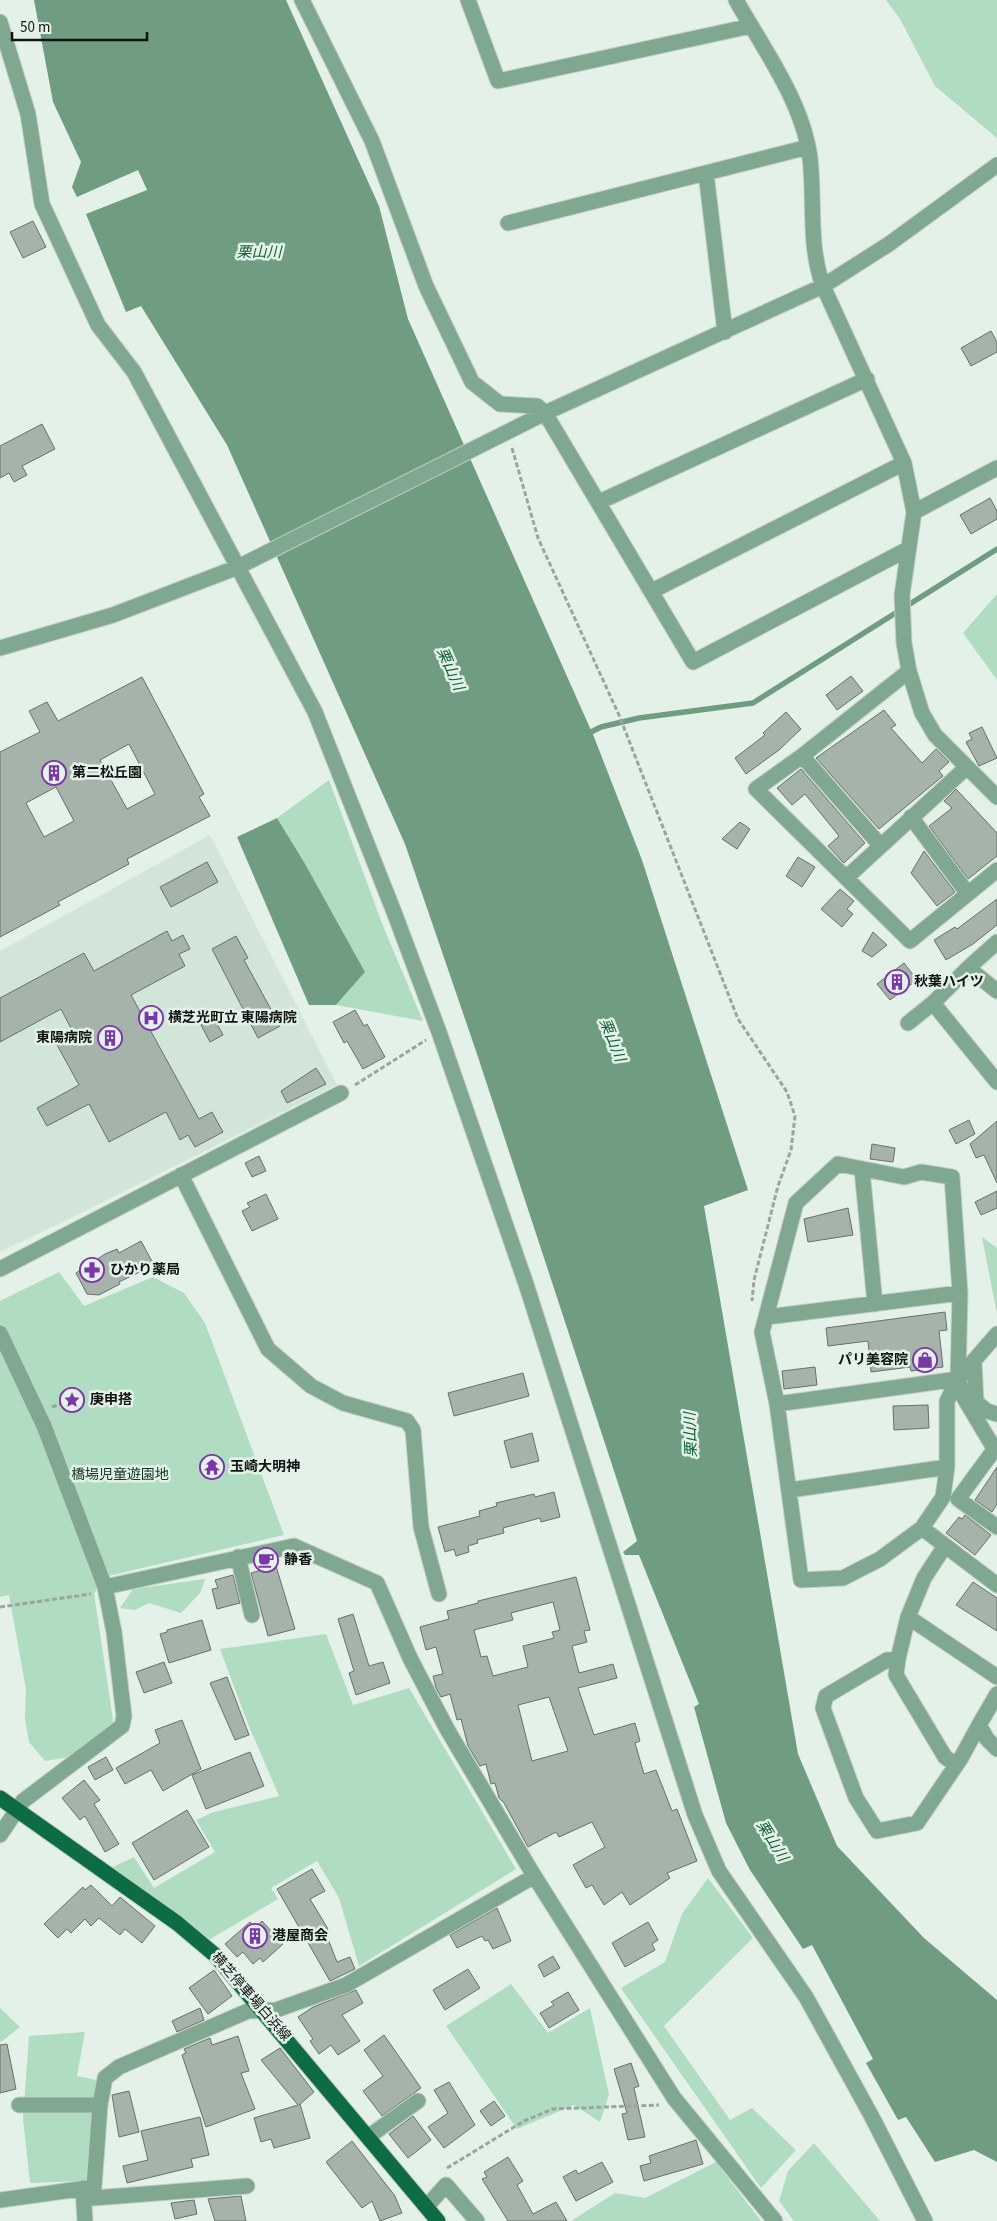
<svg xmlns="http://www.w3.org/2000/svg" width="997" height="2221" font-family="'Source Sans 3','Noto Sans JP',sans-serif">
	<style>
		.built { fill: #d1e6d9 }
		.green { fill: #b0dcc2 }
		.water { fill: #709c82 }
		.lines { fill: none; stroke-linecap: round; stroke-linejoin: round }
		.stream { stroke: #709c82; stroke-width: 5.5 }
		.building { fill: #a6b3ab; stroke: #657169; fill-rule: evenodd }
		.minor-casing { stroke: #c1cec6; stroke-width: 17 }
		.major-casing { stroke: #c1cec6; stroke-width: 17 }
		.path { stroke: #9aa59e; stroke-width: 3; stroke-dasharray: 5 2.5; stroke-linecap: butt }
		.minor { stroke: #80a790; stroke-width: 15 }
		.major { stroke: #0e6c45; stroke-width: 15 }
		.labels { text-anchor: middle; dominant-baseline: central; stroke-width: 5; stroke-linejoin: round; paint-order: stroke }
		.poi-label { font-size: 14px; font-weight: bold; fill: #0f1411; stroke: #e3f1e8; text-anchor: start }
		.park-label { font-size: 14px; fill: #103623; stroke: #e3f1e8 }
		.street-label { font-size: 14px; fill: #0f1411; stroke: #e3f1e8 }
		.water-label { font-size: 15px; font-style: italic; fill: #13603d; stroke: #e3f1e8 }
	</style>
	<rect width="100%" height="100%" fill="#e3f1e8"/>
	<path class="built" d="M210,835L337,1085L71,1218L0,1252V951Z"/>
	<path class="green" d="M886,0H997V138L935,86L900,19Z
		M997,594V680L963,633Z
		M329,780L383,926L423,1021L336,1005L365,972L304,862L277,818Z
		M982,1237L997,1248V1316V1314Z
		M59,1272L84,1306L153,1277L184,1293L205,1323L284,1535L108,1576L94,1593L114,1727L70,1757L45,1761L29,1742L25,1719L26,1689L9,1595L0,1597V1301Z
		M205,1579L200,1593L181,1613L149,1603L135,1610L120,1608L133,1589Z
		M326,1634L353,1705L409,1688L516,1869L359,1966L339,1898L317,1861L271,1888L278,1899L207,1941L111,1868L134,1857L154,1888L215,1852L196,1820L214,1812L279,1796L248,1724L220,1649Z
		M708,1878L753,1938L664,2026L730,2120L752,2108L796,2150L761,2188L621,1988L665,1962L682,1914Z
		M511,1984L548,2033L590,2008L609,2095L600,2122L574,2105L517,2129L446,2026Z
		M0,2008L20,2027L1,2042L0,2041Z
		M85,2032L77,2076L96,2080L86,2181L30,2183L23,2119L29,2036Z
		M814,2143L880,2221H794L779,2201L788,2171Z
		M716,2162L761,2221H571L615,2193L645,2198Z"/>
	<path class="water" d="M34,0H286L379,206L408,319L594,737L642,860L748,1190L704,1206L798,1754L837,1846L924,1938L997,2000V2162L974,2150L935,2162L906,2117L898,2120L866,2063L873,2059L812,1945L803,1949L750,1870L726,1823L694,1707L699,1704L639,1555H625L623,1552L637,1541L476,1051L405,844L227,445L141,306L126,312L86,214L147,190L138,170L77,197L72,187L81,162L53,102Z
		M277,818L304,862L365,972L336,1005H309L237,837Z"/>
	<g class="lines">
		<path class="stream" d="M585,735L601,727L639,718L753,703L997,549"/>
	</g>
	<path class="building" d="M33,221L46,247L23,258L10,232Z
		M991,331L997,342V352L971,366L961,348Z
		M42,424L55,449L22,466L27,475L14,482L9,473L0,478V446Z
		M990,498L997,511V519L971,534L960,515Z
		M851,676L863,691L837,710L826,695Z
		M142,677L204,794L199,797L210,816L127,859L129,864L58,902L60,905L0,937V752L40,732L29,711L47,702L58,721ZM129,744L155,794L127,809L100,760ZM56,787L74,821L44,837L26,803Z
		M884,710L896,725L891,728L922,763L936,749L949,762L939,771L943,776L879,829L816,758Z
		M786,712L801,729L779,750L746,774L735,758L765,735L763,733Z
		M982,727L997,758L979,766L966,742L972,739L969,733Z
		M801,769L865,843L844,863L828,846L839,836L805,794L792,805L777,788Z
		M956,789L997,833V856L968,879L929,826L952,808L944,801Z
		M740,822L750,829L737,849L722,839Z
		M924,851L955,892L937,906L911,873Z
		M798,857L815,867L802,887L786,876Z
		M207,862L218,882L171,907L160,887Z
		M840,889L854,901L847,909L853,914L842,927L821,909Z
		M997,899V925L973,944L946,960L934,940L955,927L957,929Z
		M167,931L172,941L183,935L190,949L179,954L185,966L131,995L199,1119L212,1112L223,1132L195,1147L188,1135L180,1140L166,1112L109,1142L89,1104L47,1126L37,1108L79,1085L56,1043L74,1034L61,1009L0,1042V998L84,953L94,971Z
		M873,932L887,945L872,957L862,951Z
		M236,936L248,958L244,960L280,1026L258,1038L212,949Z
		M904,963L917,980L890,1000L877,984Z
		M355,1010L364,1026L367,1024L385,1057L363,1069L347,1041L344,1043L333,1022Z
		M214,1018L223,1035L210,1042L201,1025Z
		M316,1068L326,1084L287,1103L281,1091Z
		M969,1120L975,1134L956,1144L949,1130Z
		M997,1121V1183L984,1155L976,1158L970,1144Z
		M872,1144L895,1148L893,1162L870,1159Z
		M259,1156L266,1171L252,1177L245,1163Z
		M997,1191V1208L981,1215L975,1202Z
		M266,1194L278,1219L252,1231L242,1211L250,1207L247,1203Z
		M848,1208L853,1235L808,1242L804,1219Z
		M141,1241L154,1265L119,1282L120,1284L99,1295L87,1294L76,1273L105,1254L117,1249L119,1253Z
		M945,1312L947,1330L939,1331L943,1367L911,1371L910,1367L871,1372L868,1341L828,1346L826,1328Z
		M815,1367L817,1385L784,1389L782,1371Z
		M523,1373L529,1396L454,1416L448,1393Z
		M928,1405L929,1428L894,1430L893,1406Z
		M532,1433L539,1461L511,1468L504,1441Z
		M997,1467V1504L992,1512L975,1500Z
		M554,1492L560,1517L541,1522L540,1518L503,1528L504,1533L477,1540L478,1543L468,1546L469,1552L456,1556L454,1549L445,1552L438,1527L480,1516L479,1511L497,1506L496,1503L534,1494L535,1497Z
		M965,1515L991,1535L975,1555L946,1533L959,1517L962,1519Z
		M276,1566L295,1629L268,1636L251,1573Z
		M233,1575L240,1603L217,1609L212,1589L218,1588L215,1580Z
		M576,1577L590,1630L584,1631L587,1642L572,1646L579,1673L613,1664L617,1678L578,1688L594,1735L635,1723L640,1741L635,1743L644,1774L656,1770L672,1811L677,1809L697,1861L667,1873L670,1878L630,1905L622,1892L604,1905L592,1885L586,1888L573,1865L605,1847L592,1822L559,1837L556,1832L528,1847L504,1803L499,1798L495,1783L491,1784L486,1764L480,1766L468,1746L461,1719L457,1720L450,1694L441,1697L436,1688L433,1676L443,1674L436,1647L426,1650L420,1627L449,1619L447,1611L478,1603V1601ZM553,1602L560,1630L552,1632L554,1638L523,1646L528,1667L493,1676L487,1656L481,1657L474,1630L513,1620L511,1613ZM549,1697L568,1751L532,1761L518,1705Z
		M973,1582L997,1598V1631L956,1605Z
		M353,1614L369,1666L383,1662L390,1683L356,1695L349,1673L354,1671L338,1619Z
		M202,1620L211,1650L169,1663L160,1634L167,1632V1630Z
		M164,1662L172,1683L144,1693L136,1672Z
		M227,1677L249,1735L235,1740L210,1683Z
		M182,1720L201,1769L163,1791L151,1770L125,1784L116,1768L160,1743L155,1730Z
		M250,1752L264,1786L206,1809L192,1775Z
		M106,1757L113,1770L95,1780L88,1767Z
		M84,1780L100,1800L94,1804L119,1844L105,1852L85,1816L80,1820L62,1798Z
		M187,1810L209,1847L154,1880L132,1843Z
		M312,1869L325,1891L310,1899L328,1929L325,1931L337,1962L350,1957L355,1969L330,1981L277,1889Z
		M91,1885L112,1906L120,1897L155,1926L142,1943L125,1929L120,1935L99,1918L91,1926L85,1919L71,1933L67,1929L58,1938L44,1924L83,1887L85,1890Z
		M497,1908L511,1941L493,1949L488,1940L485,1941L482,1936L457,1948L450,1935Z
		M262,1921L283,1944L263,1962L260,1958L253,1964L243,1952L237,1957L225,1944L250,1922L255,1928Z
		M648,1922L658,1940L652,1944L655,1950L625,1967L612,1943Z
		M553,1956L560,1968L544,1977L538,1965Z
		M468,1969L480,1988L445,2010L433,1990Z
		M214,1970L232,1996L208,2014L189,1988Z
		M356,1990L363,2003L342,2015L360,2041L338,2055L331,2045L319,2054L310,2041L313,2039L298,2017L313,2007Z
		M568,1992L579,2010L549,2028L540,2013L554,2005L551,2002Z
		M200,2008L204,2020L177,2032L172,2021Z
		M384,2035L421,2088L382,2116L363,2091L383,2076L364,2050Z
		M238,2036L249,2071L241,2073L255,2109L206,2127L182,2055L186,2053L184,2049L210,2038L212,2045Z
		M7,2044L16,2089L0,2093V2045Z
		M280,2048L314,2092L299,2105L300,2104L310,2138L274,2148L271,2139L261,2142L254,2118L298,2105L261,2060Z
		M631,2063L639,2086L634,2088L645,2137L628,2140L622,2114L627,2113L614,2069Z
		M449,2082L475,2125L444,2148L428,2127L448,2113L434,2090Z
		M129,2091L139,2132L119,2137L112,2095Z
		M494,2101L505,2116L491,2126L480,2111Z
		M413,2116L431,2140L408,2158L389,2134Z
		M200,2117L209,2155L191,2159L193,2167L127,2183L123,2166L148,2160L141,2131Z
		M696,2140L703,2164L644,2181L640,2166L651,2163L649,2156Z
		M352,2141L395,2196L402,2213L380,2221L372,2201L362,2208L326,2162Z
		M508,2157L523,2181L517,2185L533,2214L556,2202L567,2221H508L482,2179L487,2177L484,2172Z
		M602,2162L613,2182L576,2201L563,2177L576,2170L578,2174Z
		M241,2196L246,2221H215L208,2199Z
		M194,2200L197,2214L175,2219L171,2203Z"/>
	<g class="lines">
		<defs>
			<path id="minor" d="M302,0L372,141L426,286L472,382L500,404L537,406L545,413L693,662L908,549
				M468,0L498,81L751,26
				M736,0C763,48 803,102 810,158C815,201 808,244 823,286L904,463L914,512L902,595L904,643L909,671L922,713L935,735L997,797
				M0,22L28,114L42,204L98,325L134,372L315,712L394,912L439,1032L527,1287L695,1815L719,1871L806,1997L872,2117L925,2221
				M706,173L725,332
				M508,223L808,147
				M599,502L867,379
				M914,512L997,468
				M652,591L904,463
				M0,648L113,615L238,567L545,413L823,286L889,244L997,165
				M909,671L802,756L756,789L910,941L997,870
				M802,756L880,845
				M911,817L968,894
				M846,878L967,767
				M968,968L997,942
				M933,1003L997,1082
				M908,1023L933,1003L968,968L997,991
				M838,1164L904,1177L921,1172L952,1177L960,1293L958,1379L947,1401V1467L943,1497L922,1528L880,1559L843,1578L801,1580L777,1404L762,1332L796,1203Z
				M862,1170L875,1304
				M181,1175L268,1349L311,1386L343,1403L407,1421L413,1430L421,1527L439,1594
				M0,1269L341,1093
				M767,1317L960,1293
				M0,1333L44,1426L105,1587L114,1632L124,1716L122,1726L23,1801L0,1835
				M974,1361L976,1402L987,1411L997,1414
				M958,1379L964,1398L995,1450
				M777,1404L958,1379L997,1334
				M997,1446L958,1499L997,1527
				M790,1490L947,1467
				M922,1528L997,1585
				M945,1546L924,1578L908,1617L997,1677
				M238,1557L252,1615
				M105,1587L294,1546L377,1583L410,1658L447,1729L533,1874L674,2098L775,2221
				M908,1617L898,1659L887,1660L826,1696L823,1708L856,1798L877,1831L917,1823L961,1758L979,1725
				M898,1659L896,1675L945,1757L956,1765
				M997,1694L979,1725L987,1739L997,1749
				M19,2105H100
				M368,2137L418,2101
				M83,2188L94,2198L247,2186
				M83,2188L85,2221
				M0,2200L94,2187L100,2105L105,2078L119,2067L248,2011L276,2010L346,1985L531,1878L533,1874
				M427,2206L446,2185L477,2221"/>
			<path id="major" d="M0,1798L177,1923L215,1955L438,2221"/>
		</defs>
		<use href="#minor" class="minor-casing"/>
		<use href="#major" class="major-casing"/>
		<path class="path" d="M512,448L538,538L619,715L738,1019L787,1092L795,1116L791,1150L778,1186L754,1280L752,1301
			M355,1085L426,1040
			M52,1407L71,1400
			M0,1607L91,1594
			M447,2168L524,2121L553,2109L659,2105"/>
		<use href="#minor" class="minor"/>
		<use href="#major" class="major"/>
	</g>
	<defs>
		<symbol id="building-ring" viewBox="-11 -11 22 22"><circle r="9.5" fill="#e3f1e8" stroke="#7b36a9" stroke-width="1.5"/><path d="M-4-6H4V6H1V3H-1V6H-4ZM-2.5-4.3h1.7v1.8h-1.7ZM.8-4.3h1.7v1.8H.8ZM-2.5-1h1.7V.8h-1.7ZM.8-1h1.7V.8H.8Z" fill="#7b36a9"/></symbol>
		<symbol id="hospital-ring" viewBox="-11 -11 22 22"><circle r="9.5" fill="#e3f1e8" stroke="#7b36a9" stroke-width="1.5"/><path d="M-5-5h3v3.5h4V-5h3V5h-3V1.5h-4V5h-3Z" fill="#7b36a9"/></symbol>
		<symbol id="pharmacy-ring" viewBox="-11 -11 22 22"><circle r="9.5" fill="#e3f1e8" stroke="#7b36a9" stroke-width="1.5"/><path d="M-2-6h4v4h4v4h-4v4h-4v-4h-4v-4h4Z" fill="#7b36a9"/></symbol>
		<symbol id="shop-ring" viewBox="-11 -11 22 22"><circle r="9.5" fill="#e3f1e8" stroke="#7b36a9" stroke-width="1.5"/><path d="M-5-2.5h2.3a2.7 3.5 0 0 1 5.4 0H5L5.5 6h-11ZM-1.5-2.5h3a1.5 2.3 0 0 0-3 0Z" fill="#7b36a9"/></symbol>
		<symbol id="sight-ring" viewBox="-11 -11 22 22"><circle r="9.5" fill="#e3f1e8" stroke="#7b36a9" stroke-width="1.5"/><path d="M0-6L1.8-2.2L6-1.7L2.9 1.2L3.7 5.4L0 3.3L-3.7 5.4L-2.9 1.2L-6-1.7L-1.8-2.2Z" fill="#7b36a9"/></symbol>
		<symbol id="temple-ring" viewBox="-11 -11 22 22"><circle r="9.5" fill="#e3f1e8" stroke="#7b36a9" stroke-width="1.5"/><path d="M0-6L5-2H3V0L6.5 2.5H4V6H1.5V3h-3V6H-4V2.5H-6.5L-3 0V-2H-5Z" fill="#7b36a9"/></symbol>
		<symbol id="cafe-ring" viewBox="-11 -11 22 22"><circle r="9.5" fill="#e3f1e8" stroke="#7b36a9" stroke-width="1.5"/><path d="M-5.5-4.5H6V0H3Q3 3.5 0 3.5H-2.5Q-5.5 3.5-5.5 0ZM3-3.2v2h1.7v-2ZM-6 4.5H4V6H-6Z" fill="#7b36a9"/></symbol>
	</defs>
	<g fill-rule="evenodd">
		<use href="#building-ring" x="40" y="759" width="28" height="28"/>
		<use href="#building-ring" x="883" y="968" width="28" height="28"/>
		<use href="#hospital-ring" x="137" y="1004" width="28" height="28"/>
		<use href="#building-ring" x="96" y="1024" width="28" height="28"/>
		<use href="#pharmacy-ring" x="78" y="1256" width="28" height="28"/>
		<use href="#shop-ring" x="911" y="1346" width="28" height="28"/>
		<use href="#sight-ring" x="58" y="1386" width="28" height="28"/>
		<use href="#temple-ring" x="198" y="1453" width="28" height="28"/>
		<use href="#cafe-ring" x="252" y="1546" width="28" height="28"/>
		<use href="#building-ring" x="241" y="1922" width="28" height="28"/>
	</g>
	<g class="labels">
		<g class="poi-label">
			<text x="72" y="773">第二松丘園</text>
			<text x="914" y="982">秋葉ハイツ</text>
			<text x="168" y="1018">横芝光町立 東陽病院</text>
			<text x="92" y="1038" text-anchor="end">東陽病院</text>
			<text x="110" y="1270">ひかり薬局</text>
			<text x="908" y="1360" text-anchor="end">パリ美容院</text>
			<text x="90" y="1400">庚申搭</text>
			<text x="230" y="1467">玉崎大明神</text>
			<text x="284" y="1560">静香</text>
			<text x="272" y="1936">港屋商会</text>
		</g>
		<g class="park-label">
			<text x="120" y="1475">橋場児童遊園地</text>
		</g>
		<g class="street-label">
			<text transform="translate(251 1997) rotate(49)">横芝停車場白浜線</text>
		</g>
		<g class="water-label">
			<text x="259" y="252">栗山川</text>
			<text transform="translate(450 669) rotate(66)">栗山川</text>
			<text transform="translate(612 1040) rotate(68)">栗山川</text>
			<text transform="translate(691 1435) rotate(-92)">栗山川</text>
			<text transform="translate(772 1841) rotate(58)">栗山川</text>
		</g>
	</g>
	<path d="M12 32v8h135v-8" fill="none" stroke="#0f1411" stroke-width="2.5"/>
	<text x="20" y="32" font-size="15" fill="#0f1411" stroke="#e3f1e8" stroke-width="4" paint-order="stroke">50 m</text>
</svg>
